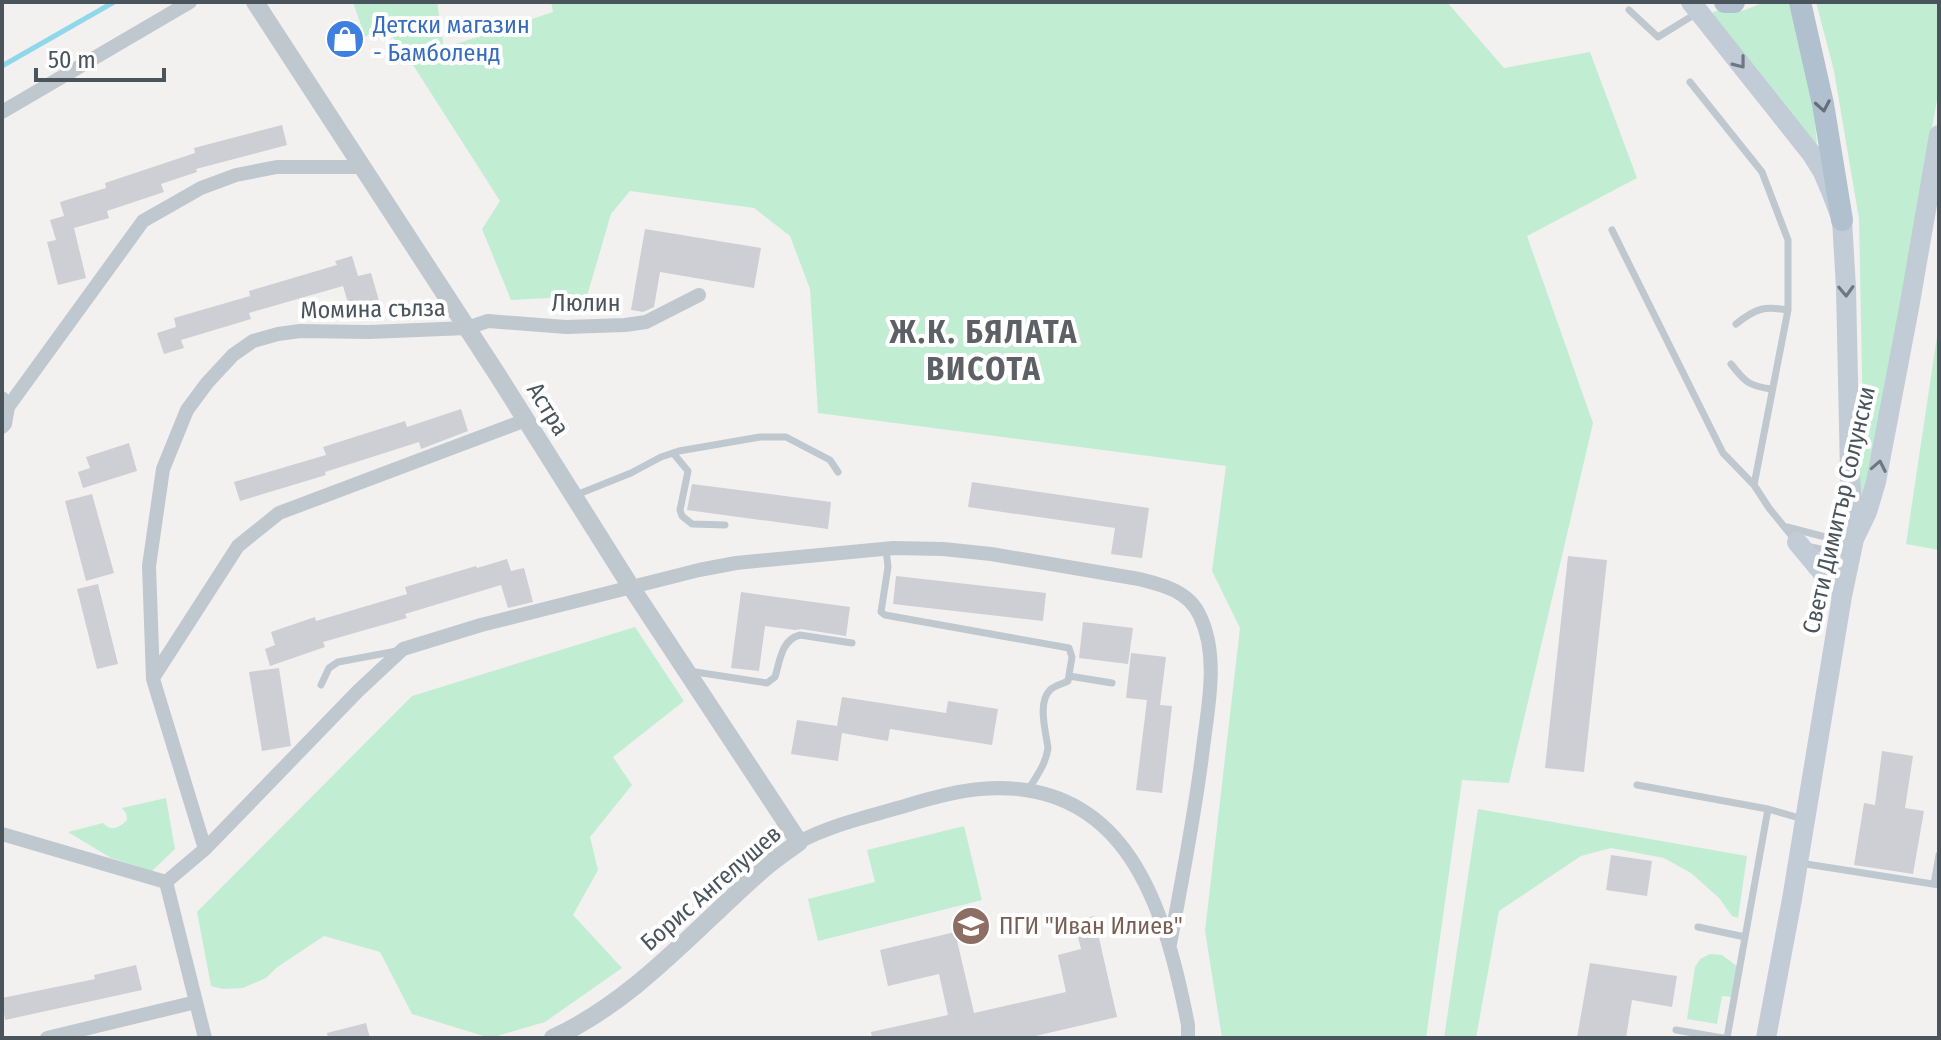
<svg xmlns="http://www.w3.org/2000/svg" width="1941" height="1040" font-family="'Fira Sans Condensed',sans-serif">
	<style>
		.green { fill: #c1eed2 }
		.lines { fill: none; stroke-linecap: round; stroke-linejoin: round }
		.stream { stroke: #8fd8e9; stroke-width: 5 }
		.building { fill: #cdcfd4 }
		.service { stroke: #bfc8ce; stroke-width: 7 }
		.minor { stroke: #bfc8ce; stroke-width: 14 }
		.tertiary { stroke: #bfc8ce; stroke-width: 18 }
		.secondary { stroke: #c2ccd6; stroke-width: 20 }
		.primary { stroke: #b1c0ce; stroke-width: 22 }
		.oneway { stroke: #6d7881 }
		.oneway2 { stroke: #636f79 }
		.labels { text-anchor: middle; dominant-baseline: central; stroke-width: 8; stroke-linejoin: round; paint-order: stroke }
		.shop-label { font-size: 24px; fill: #366cbe; stroke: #fff; text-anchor: start }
		.street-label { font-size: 24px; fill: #49545d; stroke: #fff }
		.education-label { font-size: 24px; fill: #785e54; stroke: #fff; text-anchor: start }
		.district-label { font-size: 32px; font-weight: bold; letter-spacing: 2px; fill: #5d6165; stroke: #fff }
	</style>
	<rect width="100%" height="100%" fill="#f3f0f0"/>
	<path class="green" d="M353,2H437L444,48L553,12L551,2H1447L1504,68L1590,52L1637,178L1527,236L1593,423L1509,783L1462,780L1426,1038H1222L1205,931L1240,628L1212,571L1226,466L818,413L810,289L790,236L754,208L630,191L611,214L587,296L511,300L482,229L500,201L406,54L383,25L365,37Z
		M1765,2H1792L1814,113L1817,144L1715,26L1711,18L1713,12L1719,10L1742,11Z
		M1816,2H1939V89L1865,504L1858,501L1863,427L1859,219L1834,71Z
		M1939,323V550L1906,544Z
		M635,627L684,701L613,757L632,785L590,837L598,870L573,915L622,968L545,1022L490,1038L412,1014L380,952L324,936L276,968L266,978L243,988L223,989L211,986L197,912L412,696Z
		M166,798L175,849L152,871L111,858L68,832L103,823C111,832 119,828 127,820L126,813L122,808Z
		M1478,809L1747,856L1738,918L1732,916L1719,898L1691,873L1664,858L1611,848L1581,856L1499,911L1476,1038H1444Z
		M964,826L982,900L818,941L808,899L875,882L867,850Z
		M1710,954L1722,955L1738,967L1732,997L1722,996L1717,1024L1687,1019L1695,967L1700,959Z"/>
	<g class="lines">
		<path class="stream" d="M2,66L114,2"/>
	</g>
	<path class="building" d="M282,125L287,145L196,169L197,172L161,184L164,192L107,211L109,218L74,228L86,278L58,285L47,242L56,240L50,220L64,216L60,202L106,188L105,183L195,153L194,148Z
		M645,229L761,248L754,288L660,272L654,307L643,312L631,310Z
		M352,256L358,276L371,273L382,311L353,320L343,286L249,313L251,319L181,340L184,348L164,354L157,333L176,327L174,318L250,296L249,291L337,265L335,261Z
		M461,409L468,431L421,449L419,442L325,472L326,475L240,501L234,482L326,455L323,447L405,421L407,427Z
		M129,443L137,471L83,488L78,472L90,468L86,457Z
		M972,482L1149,508L1142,558L1111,554L1115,528L968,507Z
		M692,484L831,502L828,529L687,510Z
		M92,494L114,573L86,581L65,501Z
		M1568,556L1607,560L1584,772L1545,768Z
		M507,559L511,571L524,568L533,602L508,608L501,585L405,614L407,618L323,642L325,647L270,666L265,649L275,645L271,632L315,617L316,621L407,594L405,587L476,566L477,568Z
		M896,576L1046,593L1043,621L893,604Z
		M98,584L118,664L97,669L77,589Z
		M741,592L850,607L846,636L801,629L795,630L765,626L759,671L731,668Z
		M1083,622L1133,628L1128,664L1079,658Z
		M1131,653L1166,657L1160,705L1172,706L1162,793L1136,790L1147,700L1126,698Z
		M279,668L291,746L262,751L249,672Z
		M842,697L946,713L948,701L998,709L992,745L890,729L888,741L842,733L838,761L791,754L797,720L837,726Z
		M1882,751L1913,756L1905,808L1924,811L1913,874L1854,865L1864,803L1875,805Z
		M1611,855L1652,861L1647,896L1606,890Z
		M1094,916L1117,1017L1027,1038H872L871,1032L948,1015L939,974L888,986L880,950L955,932L974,1013L1066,992L1058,955L1081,949L1074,921Z
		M1590,963L1677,976L1672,1007L1632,1000L1626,1038H1577Z
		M136,965L142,990L5,1020L2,998L95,979L94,975Z
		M366,1023L370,1038H328L327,1033Z"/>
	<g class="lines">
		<path class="service" d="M1629,10L1658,37L1697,13
			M1690,82L1762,172L1788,240V310L1754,485L1769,508L1795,540
			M1612,230L1723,453L1754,485
			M1736,324C1756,308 1764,306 1788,310
			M1731,364C1745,382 1749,386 1771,389
			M673,453L688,471L680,510L682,516L692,524L725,525
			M576,495L631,473L661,457L679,451L760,437H786L830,460L838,472
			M1787,527L1852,544
			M1806,546L1849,555
			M886,548L888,567L881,612L885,615L1069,648L1072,657L1068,681C1062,684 1054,686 1050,690C1037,703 1046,732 1048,748C1046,764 1036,777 1028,790
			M689,671L767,683L775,677C780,661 781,640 800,635L852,643
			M1069,676L1112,683
			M321,685L329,668L338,662L397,651
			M1637,785L1768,809L1803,819
			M1800,863L1939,885
			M1934,884L1939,855
			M1698,927L1745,937
			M1676,1030L1723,1038
			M1727,1038L1768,809"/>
		<path class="minor" d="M2,112L190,2
			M2,398L8,407L5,424L2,427
			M8,407L143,221L201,188L236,175L277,167H363
			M153,678L238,546L279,513L526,420
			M2,834L166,882
			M799,842C833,824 871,816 908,805C931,798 956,791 980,789C1127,776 1165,908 1188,1025V1038
			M205,849L153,679L149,566L163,469L187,410L207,383L233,355L253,341L278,334L300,331L369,332L467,328L488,321L566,327L625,325L646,322L699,295
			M166,882L205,849L358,691L403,649L481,625L699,570L736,563L893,548L943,549L991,554L1139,579C1163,585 1189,591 1200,616C1220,658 1207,711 1202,756C1194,819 1182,881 1170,944
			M166,882L205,1038
			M47,1038L196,1002"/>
		<path class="tertiary" d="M255,2L497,374L631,587L799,842C786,852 772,861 760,872C694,930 634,1001 553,1038"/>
		<path class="secondary" d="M1691,2L1811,153L1823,172L1831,191L1842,220L1846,288L1850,474L1854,537
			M1797,542L1842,596
			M1766,1038L1792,899L1842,596L1854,539L1867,512L1876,482L1909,308L1939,135"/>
		<path class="primary" d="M1725,2H1734
			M1800,2L1823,104L1842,220"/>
	</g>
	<defs><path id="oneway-chevron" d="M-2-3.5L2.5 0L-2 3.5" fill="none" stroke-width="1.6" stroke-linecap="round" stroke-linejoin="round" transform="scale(2)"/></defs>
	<g class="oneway">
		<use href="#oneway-chevron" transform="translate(1740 63) rotate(52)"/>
		<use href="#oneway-chevron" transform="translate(1846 291) rotate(88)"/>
		<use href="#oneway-chevron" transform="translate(1879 466) rotate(-79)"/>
	</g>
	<use class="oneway2" href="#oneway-chevron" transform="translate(1823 106) rotate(80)"/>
	<defs>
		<symbol id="shop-disc" viewBox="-11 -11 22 22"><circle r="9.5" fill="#3f7fe0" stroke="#fff"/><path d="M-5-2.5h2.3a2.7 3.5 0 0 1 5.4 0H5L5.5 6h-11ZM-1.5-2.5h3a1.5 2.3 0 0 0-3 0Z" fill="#fff"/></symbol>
		<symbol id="school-disc" viewBox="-11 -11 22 22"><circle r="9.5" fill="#8d6e63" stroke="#fff"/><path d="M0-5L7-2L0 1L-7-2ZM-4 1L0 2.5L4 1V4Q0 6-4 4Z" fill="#fff"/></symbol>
	</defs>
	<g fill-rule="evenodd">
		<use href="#shop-disc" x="323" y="17" width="44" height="44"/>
		<use href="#school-disc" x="949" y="904" width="44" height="44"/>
	</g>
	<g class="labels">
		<g class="shop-label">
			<text x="373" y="25">Детски магазин<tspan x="373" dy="28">- Бамболенд</tspan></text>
		</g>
		<g class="street-label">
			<text x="586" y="303">Люлин</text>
			<text transform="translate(373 309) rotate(-1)">Момина сълза</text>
			<text transform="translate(548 409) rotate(58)">Астра</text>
			<text transform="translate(1839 510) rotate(-77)">Свети Димитър Солунски</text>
			<text transform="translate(711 888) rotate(-41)">Борис Ангелушев</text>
		</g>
		<g class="education-label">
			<text x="999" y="926">ПГИ "Иван Илиев"</text>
		</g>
		<g class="district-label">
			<text x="984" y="332">Ж.К. БЯЛАТА<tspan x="984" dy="37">ВИСОТА</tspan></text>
		</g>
	</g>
	<rect width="1941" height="1040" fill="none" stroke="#49545d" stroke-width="8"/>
	<path d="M36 68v12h128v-12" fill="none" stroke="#49545d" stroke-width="4"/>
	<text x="48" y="68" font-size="24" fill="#49545d" stroke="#ffffff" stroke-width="6" paint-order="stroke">50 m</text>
</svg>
